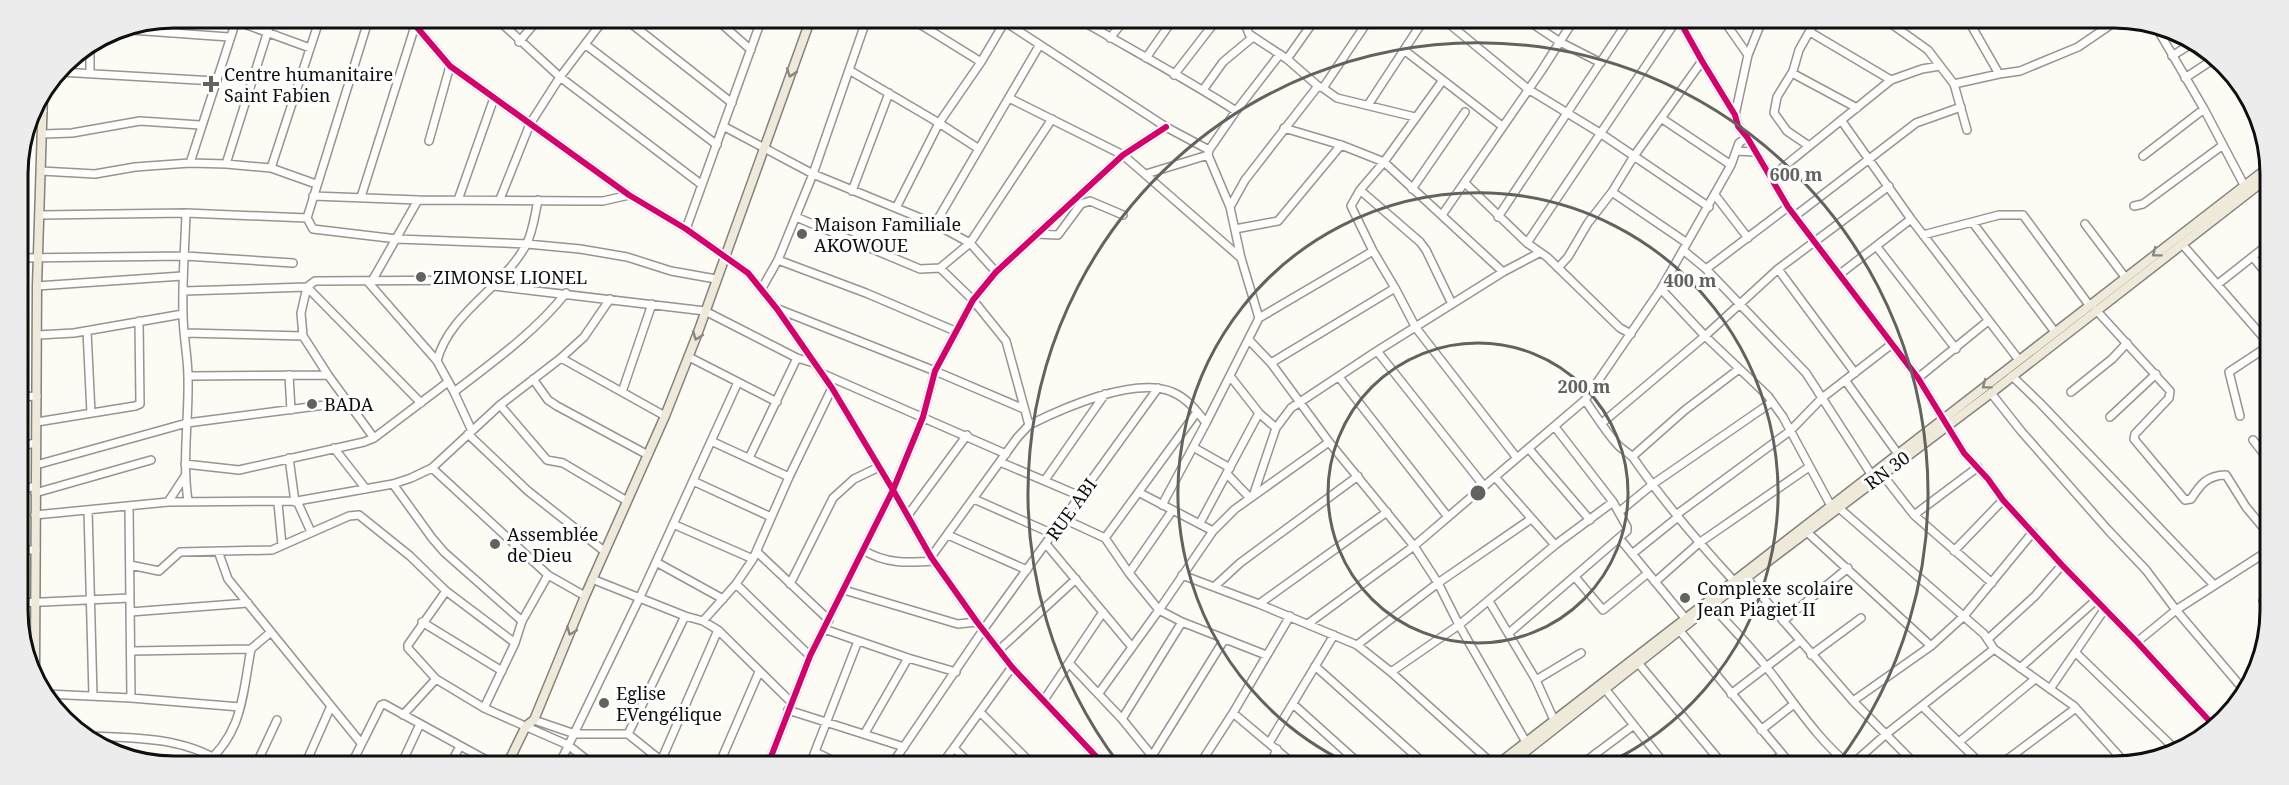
<svg xmlns="http://www.w3.org/2000/svg" width="2289" height="785" font-family="'Noto Serif',serif">
	<style>
		.lines { fill: none; stroke-linecap: round; stroke-linejoin: round }
		.minor-casing { stroke: #969592; stroke-width: 10 }
		.major-casing { stroke: #83837f; stroke-width: 11 }
		.minor { stroke: #fffefd; stroke-width: 7 }
		.major { stroke: #eee9d9; stroke-width: 8 }
		.cycleway-casing { stroke: #fff; stroke-width: 10 }
		.cycleway { stroke: #d6006c; stroke-width: 6 }
		.oneway { stroke: #8a877e }
		.ring { fill: none; stroke: #62625f; stroke-width: 3 }
		.poi-dot { fill: #62625f; stroke: #fff; stroke-width: 2 }
		.labels { text-anchor: middle; dominant-baseline: central; stroke-width: 6; stroke-linejoin: round; paint-order: stroke }
		.poi-label { font-size: 18px; fill: #0f0f0f; stroke: #fff; text-anchor: start }
		.street-label { font-size: 18px; fill: #0f0f0f; stroke: #fff }
		.rim { fill: none; stroke: #0f0f0f; stroke-width: 3 }
		.centre { fill: #62625f; stroke: #fff; stroke-width: 3 }
		.ring-label { font-size: 18px; text-anchor: middle; font-weight: bold; fill: #62625f; stroke: #fff; stroke-width: 6; stroke-linejoin: round; paint-order: stroke }
	</style>
	<rect width="100%" height="100%" fill="#fcfbf4"/>
	<g class="lines">
		<defs>
			<path id="minor" d="M369,18L307,218L313,229L397,239L527,244L580,249L627,257L671,271L716,279
				M409,18L450,66L629,195L686,229L748,273L777,309L832,388L893,490L931,557L977,622L1012,667L1106,767
				M496,18L560,77L702,185
				M624,18L732,103
				M715,18L751,50
				M910,18L981,62
				M999,18L1166,127L1209,150
				M1077,18C1130,49 1185,78 1236,111
				M1243,18L1249,34L1287,59L1318,86L1323,88L1337,98L1415,117
				M1442,18L1528,89L1600,133L1709,207
				M1524,18L1560,42L1601,63
				M1678,18L1702,61L1735,115L1738,126L1747,137L1788,207L1918,378L1964,453L1988,479L2003,500L2062,565L2137,642L2215,727
				M1722,18L1748,55
				M1883,18L1928,50L1954,84L1967,130
				M2155,25L2204,109L2244,185
				M117,29L229,37
				M1810,32L1891,80
				M1110,38L1126,18
				M519,42L539,18
				M586,45L717,145
				M1404,50L1502,126
				M2172,56L2191,44
				M1146,58L1174,18
				M1287,59L1316,18
				M849,70L939,123L979,149
				M60,72L215,81
				M90,73V45
				M1792,73L1857,108
				M1999,74L2020,71L2078,47L2119,19
				M1174,75L1218,18
				M2185,78L2214,59
				M1443,80L1384,162L1360,190L1351,206L1373,251L1395,288L1416,328L1517,458
				M1954,84L1999,74L1967,18
				M1323,88L1370,18
				M1203,90L1223,62L1253,37
				M1009,98L1123,155L1241,258
				M1368,105L1425,18
				M1735,115L1748,55L1763,18
				M31,118L43,111
				M1661,118L1731,165
				M1841,120L1911,219L2019,360
				M723,126L813,174L935,224L970,243L996,272
				M1284,128L1341,145L1384,162L1503,272
				M43,134L72,133L140,121L200,125
				M429,141L450,66
				M1809,146L1787,131L1774,113L1777,97L1793,71L1799,50L1817,18
				M1736,151L1755,152
				M2143,156L2204,109
				M190,163L236,21L310,48
				M226,164L272,18
				M271,168L320,18
				M41,171L95,174L135,167L190,163L226,164L271,168L316,184
				M1146,174L1208,155
				M1771,177L1891,80L1922,69L1940,66
				M1466,184L1527,243L1547,257L1620,328L1631,334
				M1412,189L1465,112
				M1360,190L1420,242L1426,250L1452,304
				M852,191L889,93
				M1612,192L1687,243
				M1715,195L1748,238
				M313,196L418,200L581,201H603L629,195
				M361,197L415,26L421,18
				M500,199L530,124L560,77L605,18
				M458,200L494,98
				M2134,206L2143,204L2223,145
				M1230,207L1245,180L1318,86
				M896,208L939,123L981,62L1007,18
				M186,213C185,247 182,280 183,314C183,335 188,356 188,378C189,419 182,460 188,501
				M40,215L186,213L307,218
				M1442,215L1542,70L1575,18
				M1795,216L1916,123L1961,107
				M796,217L920,269L940,268L973,300L1006,341L1029,425L1017,438L931,557
				M1498,217L1630,18
				M1973,223L2055,332
				M935,224L1039,46
				M2085,224L2125,277
				M686,229L762,18
				M1235,229L1278,221L1341,145
				M1036,234L1058,235L1081,204L1090,201L1123,215
				M1923,235L1999,215H2023L2089,305
				M1527,243L1678,18
				M2182,244L2270,345
				M1877,247L1956,349
				M1683,250L1706,269L1806,373L1871,474
				M2253,257L2270,278
				M19,258L185,256L293,263
				M778,260L866,293L955,331
				M940,268L970,243L1052,119
				M1558,268L1568,257L1588,223L1612,192L1634,156L1702,61
				M1706,269L1788,207
				M1778,269L1855,373
				M1840,274L1911,219
				M372,281L418,200
				M368,282L437,361L454,392L472,431
				M2218,284L2270,243
				M37,286L182,276
				M494,286L705,311L797,358L814,363
				M307,287L301,313L303,336L328,375L374,438
				M307,287L421,403
				M762,288L778,260L813,174L867,18
				M1661,289L1705,336L1768,396L1783,417L1831,506
				M184,291L307,287L315,281L499,280
				M778,309L935,371L1024,409
				M2096,310L2170,391L2169,398L2135,434L2134,439L2185,500L2191,499C2200,485 2207,475 2226,475L2246,507L2271,537
				M1259,318L1241,258L1230,207L1208,155L1209,150L1236,111L1280,54
				M87,331L91,413
				M185,333L303,336
				M38,335L74,333L183,314
				M1249,340L1271,363L1329,442L1414,546L1438,583L1459,625L1526,742
				M1377,351L1484,486
				M689,357L777,402
				M561,358L665,416
				M437,361C449,313 503,288 526,245C533,232 535,214 538,200
				M1271,363L1395,288
				M821,373L1006,454
				M289,375L291,410
				M188,376L328,375
				M1230,376L1259,413L1276,428
				M2012,376L2040,403L2214,585
				M1339,377L1448,517
				M1918,378L1988,321
				M533,379L548,400L557,406L648,455
				M1845,380L1898,454
				M454,392C493,362 535,332 566,293
				M622,392L652,304
				M2071,392L2112,359L2127,343
				M1991,393L2021,431L2108,530L2146,570L2176,610L2243,689
				M20,397L37,396
				M1585,400C1595,414 1605,431 1617,444C1622,450 1630,453 1634,459C1664,502 1698,542 1733,580
				M500,405L547,460L563,463L627,501
				M2240,416L2229,372L2270,345
				M2110,417L2156,374
				M37,422L135,406L140,404L139,321
				M1602,423L1705,336L1778,269L1889,186
				M1029,425C1063,408 1135,376 1172,392C1187,398 1197,411 1206,423
				M468,434L528,491L604,551
				M2253,440L2271,463
				M711,441L789,477
				M20,446L36,443
				M1193,447L1230,468
				M334,448L366,489
				M1529,449L1590,520
				M1633,456L1685,410L1739,369
				M289,458L295,502
				M749,458L797,358
				M1000,462L1080,496
				M185,464L239,470L364,442L374,438L448,382
				M36,465L187,423L348,402
				M432,468L548,575L585,596
				M1227,474L1250,498
				M1882,474L1914,515L1992,583
				M1495,477L1555,545
				M1045,480L1105,394
				M693,481L771,517
				M393,484L432,538L444,552L522,621
				M20,490L36,486
				M35,493L151,460
				M1140,493L1213,531
				M1253,496L1276,428L1291,408L1377,351L1503,272L1539,253
				M974,499L1053,534
				M297,501L311,532
				M168,502L185,476
				M278,503L282,545
				M1162,505L1206,423L1259,318L1373,251
				M129,506L131,698
				M1839,508L1984,634L1994,649L2074,706L2128,766
				M88,510L93,696
				M1619,512L1653,484L1772,402
				M35,515L168,502L297,501L393,484L411,478L432,468L500,405L561,358L584,337L610,299
				M908,515L967,435
				M1676,515L1790,431L1822,398L1892,344
				M1914,515L1978,467
				M1064,519L1105,538L1129,573L1159,610L1182,622L1266,655
				M1200,523L1259,413
				M673,524L753,559
				M1808,533L1931,646
				M948,535L1027,570
				M1105,538L1197,412
				M1620,539L1685,618
				M1046,544L1132,647
				M20,550H36
				M863,550C886,564 907,563 934,561
				M218,551L228,579L361,743
				M1954,551L2003,500
				M757,552L829,620
				M1632,554L1678,517
				M656,562L723,599
				M130,565L159,571L180,552L272,550L349,516L359,515L410,556L446,591L515,643
				M1129,573L1172,511
				M1182,575L1259,604L1357,645L1391,672L1495,766
				M1575,577L1603,610L1648,573
				M1746,578L1853,701L1918,767
				M592,579L685,616L703,621L718,630L791,702
				M1655,582L1699,543L1809,467
				M736,584L810,656
				M790,584L833,498L854,479L879,467
				M1214,587L1240,563L1358,476
				M844,590L951,622L958,624L977,622
				M446,591L408,645V648L436,679L484,708L568,745L596,767
				M1489,601L1536,680L1554,720
				M2263,601L2271,597
				M21,603L130,598
				M1259,604L1387,512
				M1712,606C1731,627 1751,647 1768,669C1794,702 1818,741 1852,767
				M130,612L248,603
				M703,621L736,584L753,559L789,477L832,388
				M1783,621L1848,568
				M422,622L502,671
				M1309,623L1414,546L1585,400L1661,289L1731,165L1739,143L1747,137
				M824,629L908,658L956,672
				M1680,631L1793,767
				M1509,633L1627,531V527L1613,502L1555,427
				M1988,639L2035,596L2062,565
				M2137,642L2176,610L2271,549
				M1357,645L1438,583L1531,519
				M24,648L35,649
				M999,650L1076,579
				M131,651L251,649L271,632
				M2076,653L2174,748
				M1811,655L1861,618
				M1069,663L1122,719L1161,767
				M1639,664L1725,767
				M1315,666L1428,767
				M2020,668L2095,601
				M1391,672L1459,625L1555,545L1613,502
				M1536,680L1581,653
				M2050,689L2104,610
				M1606,690L1667,767
				M1099,693L1159,610L1213,531L1235,509L1329,442
				M47,694L131,698L240,707
				M1731,694L1800,641
				M1044,700L1103,612
				M1853,701L1931,646L1964,616L2033,532
				M1293,704L1363,767
				M1923,707L1984,767
				M484,708L515,643L522,621L548,575
				M788,710L904,747
				M980,712L1035,767
				M1233,713L1297,767
				M403,715L436,679
				M1122,719L1182,622
				M534,720L575,734H628L669,767
				M1761,730L1794,704
				M865,733L908,658
				M628,734L685,616
				M90,736C138,738 189,737 228,767
				M1959,742L2035,679
				M1269,743L1334,635
				M954,748L973,767
				M815,752L846,767
				M1595,754L1607,767
				M1152,756L1224,640
				M661,761L718,630
				M202,767C243,734 242,697 251,649
				M255,767L277,720
				M304,767L331,706
				M350,767L381,705L384,704L499,767
				M400,767L420,724
				M449,767L460,746
				M558,767L640,597L738,382
				M718,767L759,672
				M767,767L810,656L893,490L923,417L935,371L973,300L996,272L1123,155L1166,127
				M809,767L858,641
				M890,767L983,630L1158,388
				M940,767L1012,667
				M1198,767L1233,713L1290,616
				M1269,767L1277,749
				M1578,767L1634,725
				M1764,767L1782,755
				M1849,767L1885,735L1994,649
				M1997,767L2076,708"/>
			<path id="major" d="M35,669L37,286L43,93
				M506,767L526,726L534,720L585,596L665,416L697,335L811,18
				M1494,767L2270,166
				M1506,767L1746,578L1991,393L2270,176"/>
		</defs>
		<use href="#minor" class="minor-casing"/>
		<use href="#major" class="major-casing"/>
		<use href="#minor" class="minor"/>
		<use href="#major" class="major"/>
		<defs>
			<path id="cycleway" d="M409,18L450,66L629,195L686,229L748,273L777,309L832,388L893,490L931,557L977,622L1012,667L1106,767
				M1678,18L1702,61L1735,115L1738,126L1747,137L1788,207L1918,378L1964,453L1988,479L2003,500L2062,565L2137,642L2215,727
				M767,767L810,656L893,490L923,417L935,371L973,300L996,272L1123,155L1166,127"/>
		</defs>
		<use href="#cycleway" class="cycleway-casing"/>
		<use href="#cycleway" class="cycleway"/>
	</g>
	<defs><path id="oneway-chevron" d="M-2-3.5L2.5 0L-2 3.5" fill="none" stroke-width="1.6" stroke-linecap="round" stroke-linejoin="round" transform="scale(1.5)"/></defs>
	<g class="oneway">
		<use href="#oneway-chevron" transform="translate(791 73) rotate(109)"/>
		<use href="#oneway-chevron" transform="translate(2156 253) rotate(143)"/>
		<use href="#oneway-chevron" transform="translate(697 336) rotate(110)"/>
		<use href="#oneway-chevron" transform="translate(1986 385) rotate(143)"/>
		<use href="#oneway-chevron" transform="translate(571 631) rotate(112)"/>
	</g>
	<g class="ring">
		<circle cx="1478" cy="493" r="150"/>
		<path d="M1354 766A300 300 0 1 1 1602 766"/>
		<path d="M1119 764A450 450 0 1 1 1837 764"/>
	</g>
	<g class="poi-dot">
		<path d="M208 75h6v6h6v6h-6v6h-6v-6h-6v-6h6z"/>
		<circle cx="802" cy="234" r="6"/>
		<circle cx="421" cy="277" r="6"/>
		<circle cx="312" cy="404" r="6"/>
		<circle cx="495" cy="544" r="6"/>
		<circle cx="1685" cy="598" r="6"/>
		<circle cx="604" cy="703" r="6"/>
	</g>
	<g class="labels">
		<g class="poi-label">
			<text x="224" y="74">Centre humanitaire<tspan x="224" dy="21">Saint Fabien</tspan></text>
			<text x="814" y="224">Maison Familiale<tspan x="814" dy="21">AKOWOUE</tspan></text>
			<text x="433" y="277">ZIMONSE LIONEL</text>
			<text x="324" y="404">BADA</text>
			<text x="507" y="534">Assemblée<tspan x="507" dy="21">de Dieu</tspan></text>
			<text x="1697" y="588">Complexe scolaire<tspan x="1697" dy="21">Jean Piagiet II</tspan></text>
			<text x="616" y="693">Eglise<tspan x="616" dy="21">EVengélique</tspan></text>
		</g>
		<g class="street-label">
			<text transform="translate(1887 470) rotate(-37)">RN 30</text>
			<text transform="translate(1071 509) rotate(-54)">RUE ABI</text>
		</g>
	</g>
	<path d="M0 0H2289V785H0ZM174 28H2114A146 146 0 0 1 2260 174V610A146 146 0 0 1 2114 756H174A146 146 0 0 1 28 610V174A146 146 0 0 1 174 28Z" fill="#ececec" fill-rule="evenodd"/>
	<path class="rim" d="M174 28H2114A146 146 0 0 1 2260 174V610A146 146 0 0 1 2114 756H174A146 146 0 0 1 28 610V174A146 146 0 0 1 174 28Z"/>
	<circle cx="1478" cy="493" r="9" class="centre"/>
	<g class="ring-label">
		<text x="1796" y="181">600 m</text>
		<text x="1690" y="287">400 m</text>
		<text x="1584" y="393">200 m</text>
	</g>
</svg>
